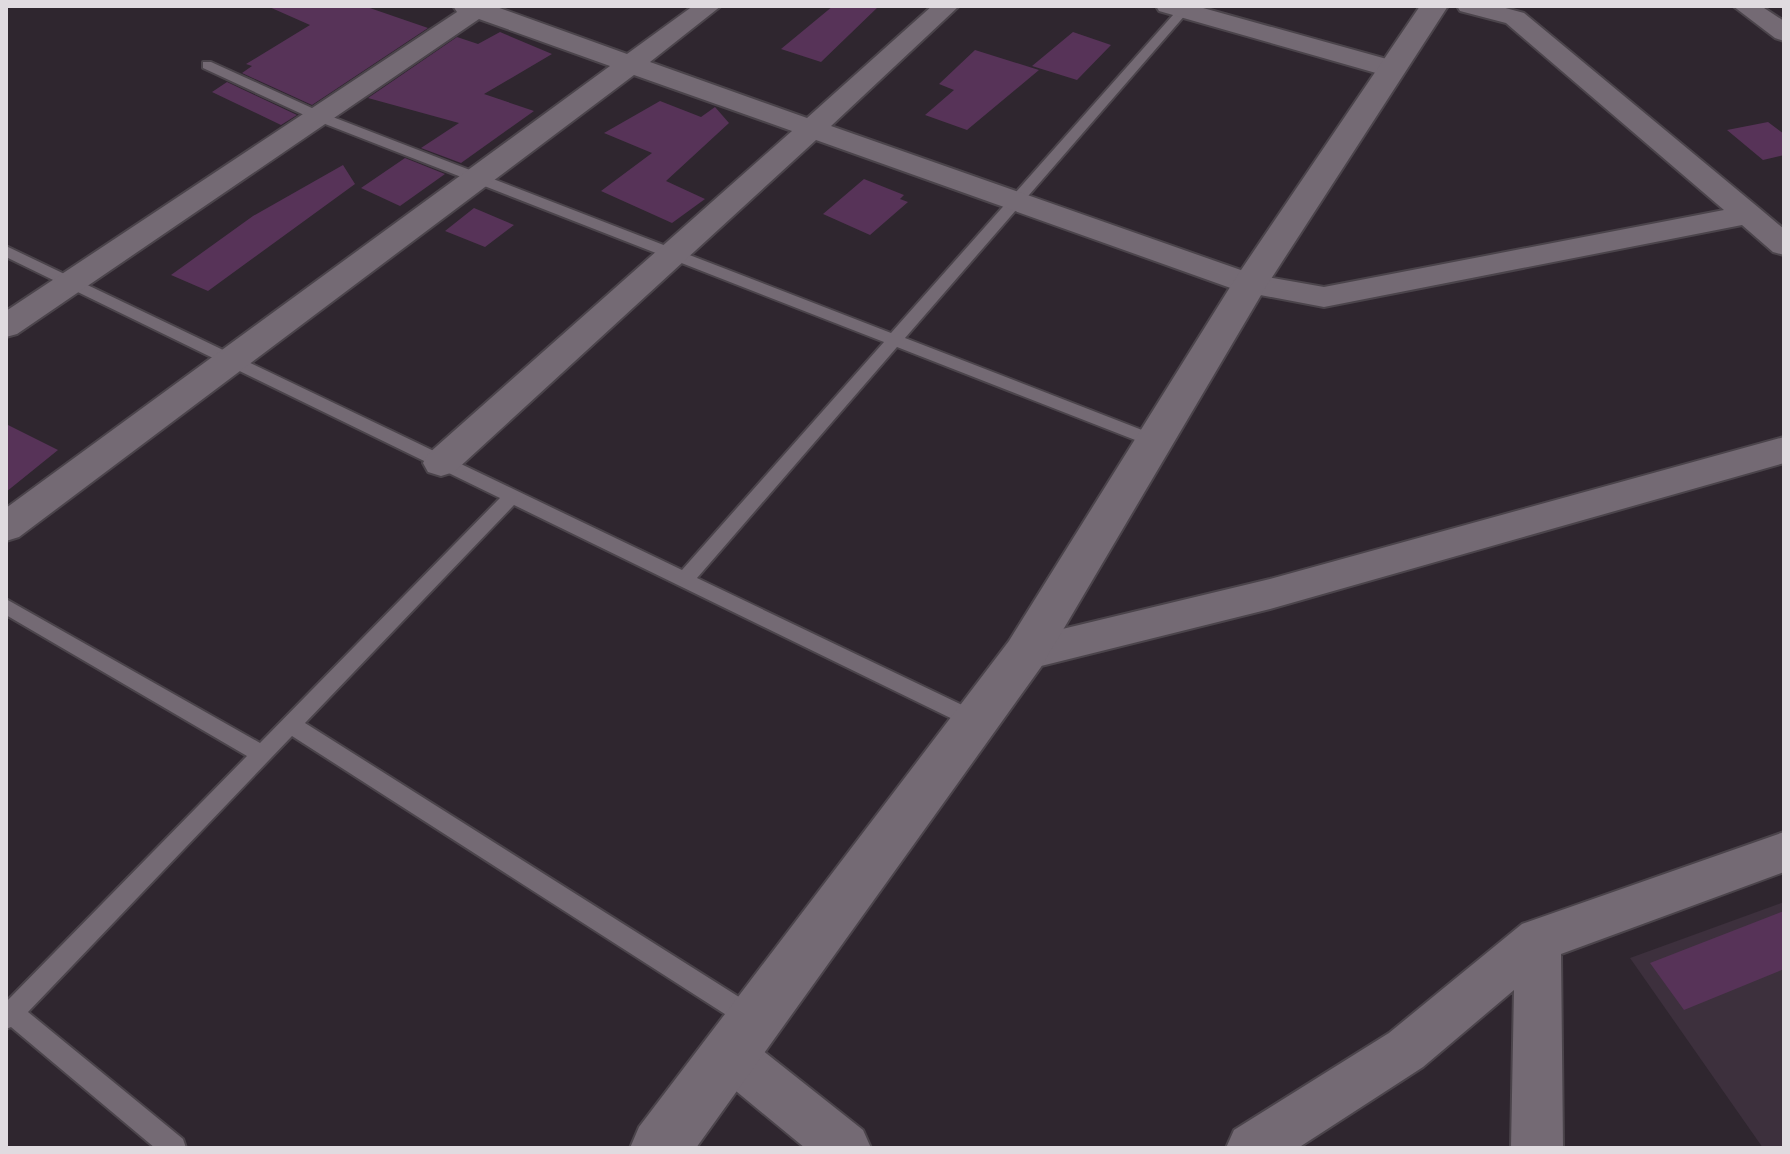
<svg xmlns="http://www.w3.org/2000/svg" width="1790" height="1154" font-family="'Public Sans',sans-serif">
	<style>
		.built { fill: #3d303d }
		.building { fill: #573358 }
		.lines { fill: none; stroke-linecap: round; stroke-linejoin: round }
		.service-casing { stroke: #4b444b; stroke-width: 4 }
		.minor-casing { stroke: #4b444b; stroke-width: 4 }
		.tertiary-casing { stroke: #4b444b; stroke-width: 4 }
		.service { fill: #746a74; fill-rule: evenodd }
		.minor { fill: #746a74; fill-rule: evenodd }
		.tertiary { fill: #746a74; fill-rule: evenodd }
	</style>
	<rect width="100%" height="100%" fill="#2f262f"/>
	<path class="built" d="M1784,902V1148H1763L1630,958Z"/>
	<path class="building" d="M267,6H364L428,28L312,105L242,73L252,66L246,64L310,25Z
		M833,6H879L821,62L781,49Z
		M500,32L552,54L484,94L534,111L461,163L421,148L459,123L368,98L457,37L478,44Z
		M1073,32L1111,45L1077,80L1032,66Z
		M975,50L1039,70L967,130L925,115L954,90L939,84Z
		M227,82L297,115L281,125L212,92Z
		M660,101L701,117L715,107L729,123L666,181L705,199L672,223L601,191L652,153L604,133Z
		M1768,122L1784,134V155L1763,160L1727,130Z
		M405,158L445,174L400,206L361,188Z
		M343,165L355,184L208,291L171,275L253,216Z
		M864,179L904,195L900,199L908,202L870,235L823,214Z
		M474,208L514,225L485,247L445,231Z
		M6,424L58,450L6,492Z
		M1784,911V969L1684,1010L1650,963Z"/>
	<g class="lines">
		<defs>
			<path id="service" d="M1181,6H1193L905,338L1160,437L1162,441L1160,445H1148L897,347L697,578L983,715L986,721L983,727L976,729L969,727L514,505L305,723L758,1009L761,1017L758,1025L750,1028L742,1025L292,736L28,1012L183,1139L186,1148H155L11,1027L6,1029V1002L247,756L6,615V599L260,743L500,498L6,257V246L682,570L884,342L315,120L203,68V62H211L325,114L891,333Z"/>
			<path id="minor" d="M453,6H494L627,54L693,6H721L650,62L807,118L932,6H959L831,126L1255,275L1324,287L1724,210L1506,23L1460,11L1457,6H1498L1524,13L1759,208L1784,229V255L1773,252L1742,225L1324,307L1239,291L816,140L454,472L441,476L428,472L423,463L428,454L792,131L634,75L19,537L6,541V508L610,66L479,19L17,334L6,337V311L457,12Z
				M1156,6H1196L1401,63L1405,69L1401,75H1383L1159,11Z
				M1733,6H1761L1784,21V41L1775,38Z
				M1784,437V463L1270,609L1025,670L1011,666L1005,654L1011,642L1025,638L1270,579Z
				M1784,832V872L1561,954L1563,1148H1511L1514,990L1423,1067L1298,1148H1226L1234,1130L1389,1033L1522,924Z
				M730,1030L747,1038L863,1130L871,1148H805L713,1072L705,1055L713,1038Z"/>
			<path id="tertiary" d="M1420,6H1448L1267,285L1041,667L696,1148H630L639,1127L1009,641L1237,276Z"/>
		</defs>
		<use href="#service" class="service-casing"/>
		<use href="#minor" class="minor-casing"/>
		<use href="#tertiary" class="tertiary-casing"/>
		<use href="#service" class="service"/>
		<use href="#minor" class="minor"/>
		<use href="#tertiary" class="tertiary"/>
	</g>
	<rect width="1790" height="1154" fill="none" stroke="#e0dbe0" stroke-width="16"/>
</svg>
